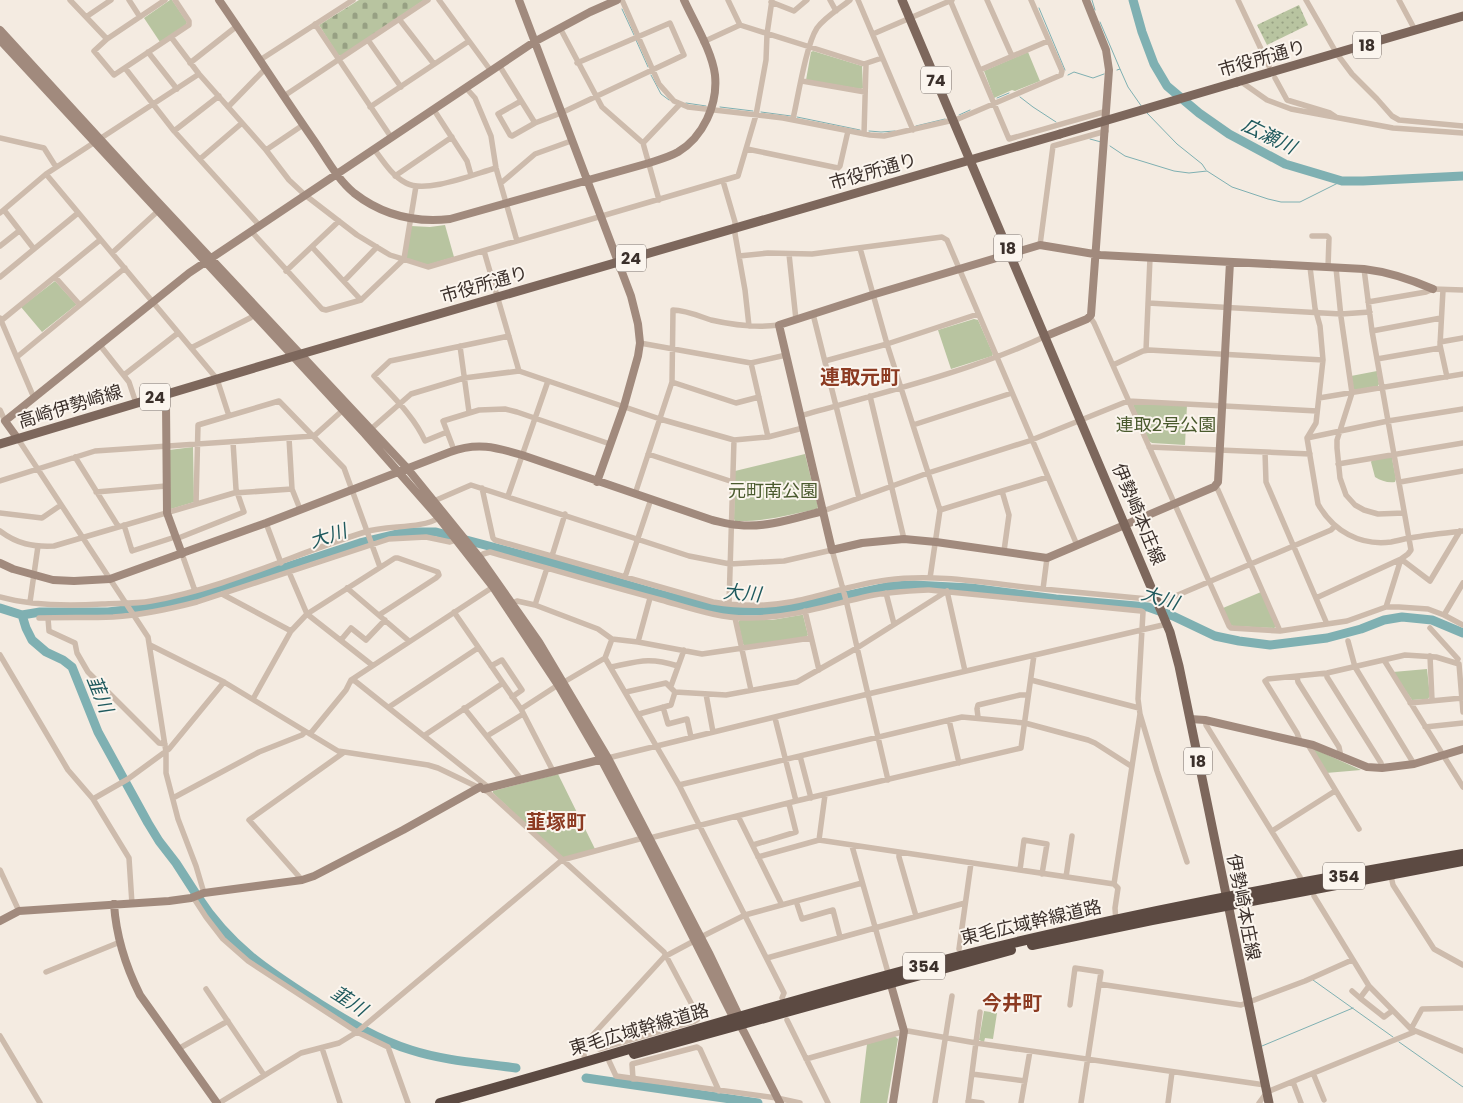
<svg xmlns="http://www.w3.org/2000/svg" width="1463" height="1103" font-family="Poppins,'Noto Sans JP',sans-serif">
	<style>
		.grass { fill: url(#grass-dots) }
		.cemetery { fill: url(#cemetery-stones) }
		.park { fill: #b8c4a0 }
		.lines { fill: none; stroke-linecap: round; stroke-linejoin: round }
		.stream { stroke: #7fb0b2; stroke-width: 1 }
		.river { stroke: #7fb0b2; stroke-width: 9 }
		.street { stroke: #cdbbac; stroke-width: 5.5 }
		.secondary { stroke: #a18a7d; stroke-width: 8 }
		.primary { stroke: #7d675c; stroke-width: 9 }
		.highway { stroke: #5c4a42; stroke-width: 10 }
		.primary-bridge { stroke: #7d675c; stroke-width: 9 }
		.labels { text-anchor: middle; dominant-baseline: central; stroke-width: 4; stroke-linejoin: round; paint-order: stroke }
		.shield { fill: #fbf5ee; stroke: #756b66; stroke-width: 1 }
		.shield-label { font-size: 16px; font-weight: bold; fill: #3b302b }
		.street-label { font-size: 18px; fill: #3b302b; stroke: #fbf5ee }
		.park-label { font-size: 18px; fill: #4a5a2e; stroke: #fbf5ee }
		.water-label { font-size: 19px; font-style: italic; fill: #1f5a5e; stroke: #fbf5ee }
		.quarter-label { font-size: 20px; font-weight: bold; fill: #8c3b22; stroke: #fbf5ee }
	</style>
	<defs>
		<pattern id="grass-dots" width="8" height="8" patternUnits="userSpaceOnUse" patternTransform="scale(1.25)"><rect width="8" height="8" fill="#b8c4a0"/><path d="M2 2h.1M6 6h.1" fill="none" stroke="#97a083" stroke-width="1.8" stroke-linecap="round"/></pattern>
		<pattern id="cemetery-stones" width="16" height="16" patternUnits="userSpaceOnUse" patternTransform="scale(1.25)"><rect width="16" height="16" fill="#b8c4a0"/><path d="M2 7V4a2 2 0 0 1 4 0v3zM10 15v-3a2 2 0 0 1 4 0v3z" fill="#97a083"/></pattern>
	</defs>
	<rect width="100%" height="100%" fill="#f4ebe1"/>
	<path class="grass" d="M1299,5L1308,25L1267,45L1257,25Z"/>
	<path class="cemetery" d="M359,0H424L341,56L338,55L319,25Z"/>
	<path class="park" d="M170,0H172L187,22L186,25L160,42L144,18Z
		M813,51L862,66L863,88L861,89L806,80L811,52Z
		M1028,52L1040,81L1015,91L1012,90L994,98L984,71Z
		M445,225L454,257L427,265L406,258L411,226L430,227Z
		M55,281L76,304V305L42,332L21,307Z
		M974,319L978,320L993,354L992,356L951,369L938,330Z
		M1377,371L1379,384L1378,386L1355,390L1353,389L1351,376Z
		M1135,402L1187,405L1185,445L1152,443L1149,441L1133,405Z
		M193,447L194,502L171,509L169,508V450Z
		M805,454L818,507L817,509C789,515 764,522 735,521L734,519L735,471Z
		M1389,457L1392,458L1396,479L1395,482C1388,483 1381,481 1375,477L1371,462L1372,460Z
		M1261,592L1276,627L1274,628L1233,626L1230,625L1223,608Z
		M801,615H803L808,635L806,637L745,646L743,644L738,622L740,620H772Z
		M1427,669L1430,696L1428,699L1412,700L1393,672Z
		M1312,748L1361,770L1326,773Z
		M558,774L595,849L562,858L493,793V791Z
		M984,1011L997,1013L993,1039L985,1038L984,1042L979,1040Z
		M895,1036L898,1039L887,1103H860L867,1044Z"/>
	<g class="lines">
		<path class="stream" d="M1092,0L1095,10
			M1039,8L1065,70
			M622,9L634,35
			M1100,22L1120,69
			M636,40L648,67
			M1117,70L1120,69L1128,87L1142,107
			M651,75L661,94L669,100
			M1068,75L1074,72L1093,78L1104,74
			M1020,97L1033,107L1056,122
			M997,98L1009,93
			M686,103L706,106
			M720,107L753,111
			M761,112L791,116
			M1146,112L1177,144L1202,164L1206,170
			M959,115L970,110
			M797,117L860,130
			M916,126L945,119
			M869,131L881,132L895,131
			M1090,139L1101,142
			M1110,146L1125,156L1174,171L1189,173L1207,171L1232,187L1268,199L1281,202H1300L1342,181
			M1313,980L1393,1037
			M1399,1042L1463,1087
			M1262,1046L1353,1008"/>
		<path class="river" d="M1133,0L1142,32L1154,64L1167,86L1199,113L1229,134L1285,164L1342,181H1363L1463,176
			M0,608L22,615L40,612H108L134,609L192,598L360,543L406,532H436L549,562L652,592L713,608L734,611H776L891,586L914,585L971,588L1056,599L1148,607L1173,616L1215,636L1239,641L1270,645L1327,638L1361,629L1384,620L1402,617L1432,620L1463,633
			M22,615L26,628L32,640L46,652L63,660L72,667L98,732L148,823L159,841L176,863L196,894
			M198,897C231,948 270,972 320,1004C349,1022 378,1040 411,1050C445,1061 482,1063 516,1068
			M586,1078L758,1103"/>
		<path class="street" d="M70,0L107,39
			M129,0L140,17
			M165,0L107,39L94,51L114,75L189,25V21L175,0
			M439,0L491,71
			M622,0L659,84L674,101L688,107L783,118L870,135L884,136L958,119L1061,75L1062,71L1031,0
			M728,0L740,25
			M830,0L836,11
			M858,0L913,130
			M950,0L1009,139L1107,111
			M987,0L1012,56
			M1238,0L1269,66
			M1306,0L1337,54L1352,74L1377,99L1392,116L1399,120L1463,126
			M1399,0L1415,30
			M771,2L794,11L807,0
			M86,17L111,0
			M399,19L434,64
			M315,24L391,137
			M560,28L602,107L643,143L659,200
			M873,34L952,0
			M171,37L199,74L266,150L289,180L305,195L357,235L390,255L428,267L738,176L756,115L766,60L767,34L772,0
			M368,40L401,87
			M703,42L740,25L864,64L882,58
			M148,52L177,89
			M260,60L353,0
			M190,63L237,26
			M499,65L535,123
			M125,68L174,131L260,226
			M980,70L1048,41
			M1275,78L1287,100L1330,113L1336,117
			M802,81L865,92
			M1240,81L1267,100L1291,109L1393,128L1463,133
			M466,88L475,98L491,136L496,168L517,241
			M284,96L428,0
			M521,101L498,114L510,135L512,136L535,123L561,113L684,55L670,23L577,63
			M228,107L266,68
			M370,107L469,41
			M434,110L467,161L471,175
			M793,119C798,97 806,45 817,28C825,17 839,9 850,0
			M174,131L219,96
			M864,134L866,65
			M0,138L44,148L56,167
			M643,143L680,104
			M374,149C383,161 392,176 406,183C426,194 474,174 496,168
			M747,149L838,168L840,166L848,131
			M266,150L303,125
			M200,159L242,123
			M46,174L217,379L229,416
			M395,176L452,137
			M723,181L735,222V234L745,290L749,326
			M501,183L535,154L571,141
			M4,210L34,249
			M0,213L46,174L199,74
			M251,231L322,309L326,310L361,300L404,259L416,186
			M1312,236H1327L1329,238L1328,268
			M1040,245L1053,146L1106,131
			M0,246L19,231
			M312,247L361,300
			M860,248L887,344L940,510L930,578
			M484,251L519,371
			M112,253L158,211
			M789,254L796,320
			M739,256L768,253L812,254L942,237L947,240L1077,545
			M1310,267L1315,308L1320,326L1323,360L1316,423L1307,438L1318,504C1333,531 1360,546 1391,542C1397,541 1403,539 1410,538C1427,535 1445,533 1463,531
			M1336,268L1341,317L1352,393L1337,440V448L1340,478L1346,495L1355,505L1364,510L1378,514L1404,513
			M286,271L339,221
			M0,277L78,213
			M55,277L80,305
			M344,281L377,247
			M1443,290L1440,345L1447,377
			M1368,302L1426,292L1433,289L1463,290
			M1148,303L1341,314L1370,312
			M813,314L859,498
			M1090,317L1094,323L1229,626L1231,628L1280,631L1347,621L1386,607H1399L1428,609L1444,615L1463,625
			M0,318L34,398
			M2,320L100,240
			M1372,331L1441,318
			M1440,342L1463,338
			M640,343L751,363L786,355
			M99,344L129,382L136,403
			M460,346L469,412
			M191,348L250,318L254,315
			M1146,350L1150,258
			M17,357L125,268
			M1377,359L1440,348
			M825,361L887,344L978,314
			M751,363L768,437
			M1113,365L1143,351L1149,350L1323,360
			M124,375L178,333
			M672,382L736,403L759,397
			M870,396L904,539
			M1319,398L1463,374
			M0,410L5,421
			M800,416C881,393 970,372 1046,336
			M913,425L1012,393
			M371,429L411,394L464,378L519,371L660,419L734,440L768,437L803,428
			M447,432L425,441C414,416 392,396 374,376L390,361L509,336
			M289,438L292,489L300,509
			M1307,438L1388,421L1463,409
			M18,439L148,637L166,752V773L178,819L196,866L204,893
			M1149,447L1310,454
			M454,450L443,421L479,410L505,409L517,412L610,444
			M1265,452L1266,482L1327,624
			M648,454L733,482
			M75,457L118,526
			M1338,464L1463,443
			M0,481L95,451L314,436L343,410
			M1400,482L1463,471
			M1215,486L1218,490L1280,631
			M482,488L493,538L495,540L713,602C739,606 764,607 790,602C822,596 854,584 887,580C938,573 992,584 1043,589L1047,558
			M1002,491L1009,515L1004,551
			M96,492L166,486
			M635,494L672,382L673,310C685,310 699,316 711,320C733,325 757,328 779,325
			M508,496L548,381
			M434,501L471,485L689,556L730,564L784,561L832,550L846,600L888,780
			M196,504L198,425L279,401L344,468L380,567
			M940,510L1048,477
			M823,511L928,473L1029,441L1128,401L1317,411
			M0,513L42,518L61,505
			M266,523L281,563
			M124,525L132,551L175,537
			M0,531C17,544 33,547 54,546L234,493L292,489
			M176,539L244,512L236,489L233,442
			M182,554L195,591
			M552,556L565,514
			M480,558L483,554L490,552C547,568 604,585 661,600C690,608 720,619 750,618C791,618 829,605 869,596C888,592 909,591 929,590L1141,611L1143,612L1138,699L1140,714L1157,771L1187,862
			M625,577L651,499
			M347,588L409,641
			M1043,589L1148,599L1156,596
			M886,593L894,624
			M222,594L291,631L307,614L289,572
			M0,597C32,606 69,606 102,604C118,603 135,604 151,601C225,588 294,554 365,532C387,525 421,529 439,518
			M1316,598L1401,559L1408,554L1411,550L1372,331L1364,269
			M30,602L38,546
			M512,603L517,601L535,605L598,629L612,639L638,642L702,654L811,638
			M1159,603L1331,530L1335,526
			M729,604L734,440
			M535,605L547,568
			M1386,607L1401,559L1430,581L1460,531
			M805,611L819,670
			M454,612L521,709L553,771
			M1444,615L1463,583
			M39,618C63,617 88,618 113,617C141,615 170,609 197,602L389,539L426,537L450,542L456,540
			M48,618L49,631L75,643L77,653L88,672L159,743L165,744
			M735,618L751,690
			M1430,628L1458,659
			M341,640L351,628L366,640L385,620
			M1348,641L1355,667L1414,764
			M638,642L650,598
			M150,645L224,682L338,751L428,765L438,768L488,792L664,952L698,1016V1019L695,1021L599,1049L590,1038
			M0,655L68,770L93,799L129,858L132,904
			M1430,656L1432,700
			M605,658L679,785L784,993L782,998
			M1384,660L1463,787
			M372,665L307,614L395,558H398L438,572L439,575L436,578L379,615
			M491,666L502,660L522,690L512,697
			M611,667C640,661 649,657 678,666
			M1327,673V677L1381,763L1382,768
			M1297,677L1298,682L1339,747L1341,757
			M351,680L355,681L488,787
			M1031,680L1139,708
			M564,682L605,658L612,639
			M671,686L684,650
			M626,692L666,683L675,692L726,695L797,682L857,648L947,591L965,671
			M706,694L713,732
			M253,699L291,631
			M1410,703L1462,698
			M389,707L478,648
			M663,707L668,724L687,719L691,737
			M464,708L521,779
			M521,709L558,685
			M639,714L671,705L675,692
			M978,717L977,709L978,705L1020,695H1028
			M775,718L796,801
			M949,720L959,763
			M1205,720L1206,725L1300,877
			M1425,727L1463,723
			M310,734L346,690L351,680L493,587
			M425,735L503,683
			M487,736L523,714
			M1300,741L1297,733L1265,681L1268,679L1327,673L1405,655L1436,657L1459,664L1463,712
			M1307,743L1359,829
			M800,756L811,798
			M608,758L868,694L1167,624
			M679,785L962,717L1025,723L1088,740L1095,743L1131,766
			M173,798L259,752L302,735L305,732
			M93,799L128,779L169,749L224,682
			M738,816L782,905
			M1272,831L1335,791
			M650,838L796,801L1021,748L1034,655
			M819,840L825,795
			M753,845L796,832L789,804
			M852,846L889,976
			M899,853V857L916,916
			M758,857L819,840L1114,884
			M0,870L19,911
			M1020,870L1024,840L1047,844L1042,874
			M1391,876L1393,885L1434,949L1463,965
			M1066,877L1072,836
			M302,880L249,820L343,753
			M1314,896L1369,986L1411,1029L1463,1051
			M193,897L206,917L223,939L248,961L357,1032L388,1047L408,1103
			M796,901L802,919L833,910L840,937
			M1116,922L1115,908L1118,888L1114,884L1140,714
			M701,937L745,915L862,883
			M959,949L971,863
			M767,958L965,903
			M46,972L120,942
			M1099,984L1241,1005L1305,981L1352,960
			M1369,986L1360,998L1384,1017L1392,1011
			M206,989L264,1075
			M1352,991L1360,998
			M1070,1005L1075,968L1101,972L1081,1103
			M787,1020L828,1103
			M1411,1029L1422,1009L1463,1008
			M0,1036L40,1103
			M322,1048L340,1103
			M178,1049L228,1021
			M806,1059L898,1033L908,1031L976,1043L1265,1085
			M609,1061L616,1076L777,1098L800,1103
			M585,1062L583,1048L590,1038L664,957L694,941
			M1313,1073L1324,1100
			M972,1074L1025,1081
			M633,1079L632,1064L697,1047L700,1049L719,1091
			M1293,1082L1301,1103
			M968,1101L982,1103
			M219,1103L301,1053L339,1043L357,1032L562,860L643,838
			M935,1103L952,996
			M968,1103L980,1012
			M1021,1103L1030,1051
			M1168,1103L1172,1072
			M1259,1103L1267,1092L1414,1032"/>
		<path class="secondary" d="M219,0C251,46 281,93 313,139C325,156 337,179 354,193C382,215 414,223 450,219L649,163C658,160 669,157 678,152C703,137 718,105 715,75C712,51 694,22 684,0
			M519,0L631,296L638,324L640,343L638,356L624,406L597,482
			M0,30L143,186L407,468L480,558L539,642L608,758L709,953L740,1018V1025L745,1034L780,1103
			M0,40L365,434L439,518L493,587L558,685L601,759L643,838L735,1021
			M1230,262L1218,482L1214,487L1047,558L936,542L904,539L862,543L832,550L779,325L872,295L1040,245L1100,255L1364,269C1389,272 1410,279 1433,289
			M1046,336L1087,319L1091,315L1109,70L1106,50L1086,0
			M164,395L166,403L167,513L182,554
			M18,439L5,421L189,273L534,42L590,12L617,0
			M0,563L13,569L53,580L74,581L110,579L266,523L450,452C477,442 495,447 522,455L712,520C721,522 730,525 739,525C767,528 795,518 823,511
			M1190,719L1205,720L1313,745L1367,767L1382,768L1414,764L1463,749
			M484,789L603,759
			M114,904C116,935 126,967 140,995L217,1103
			M0,921L19,911L169,901L191,898L204,893L302,880L314,876L403,830L480,787
			M889,978L904,1031L893,1103"/>
		<path class="primary" d="M902,0L1170,632L1179,666L1269,1103
			M1237,82L1463,16
			M0,444L301,354L1060,134"/>
		<path class="highway" d="M1032,945L1152,920L1463,861
			M634,1054L1011,950
			M440,1103C614,1056 785,1000 960,956C1126,914 1294,883 1463,854"/>
		<path class="primary-bridge" d="M1060,134L1237,82"/>
	</g>
	<g class="labels">
		<g class="shield">
			<rect x="1353" y="31.5" width="28" height="27" rx="4"/>
			<rect x="921" y="66.5" width="30" height="27" rx="4"/>
			<rect x="994" y="234.5" width="28" height="27" rx="4"/>
			<rect x="616" y="244.5" width="30" height="27" rx="4"/>
			<rect x="140" y="383.5" width="30" height="27" rx="4"/>
			<rect x="1184" y="747.5" width="28" height="27" rx="4"/>
			<rect x="1323" y="862.5" width="42" height="27" rx="4"/>
			<rect x="903" y="952.5" width="42" height="27" rx="4"/>
		</g>
		<g class="shield-label">
			<text x="1367" y="45">18</text>
			<text x="936" y="80">74</text>
			<text x="1008" y="248">18</text>
			<text x="631" y="258">24</text>
			<text x="155" y="397">24</text>
			<text x="1198" y="761">18</text>
			<text x="1344" y="876">354</text>
			<text x="924" y="966">354</text>
		</g>
		<g class="street-label">
			<text transform="translate(1262 58) rotate(-16)">市役所通り</text>
			<text transform="translate(873 171) rotate(-16)">市役所通り</text>
			<text transform="translate(484 284) rotate(-16)">市役所通り</text>
			<text transform="translate(70 406) rotate(-17)">高崎伊勢崎線</text>
			<text transform="translate(1139 514) rotate(67)">伊勢崎本庄線</text>
			<text transform="translate(1244 907) rotate(79)">伊勢崎本庄線</text>
			<text transform="translate(1031 922) rotate(-13)">東毛広域幹線道路</text>
			<text transform="translate(639 1029) rotate(-16)">東毛広域幹線道路</text>
		</g>
		<g class="park-label">
			<text x="1166" y="424">連取2号公園</text>
			<text x="773" y="490">元町南公園</text>
		</g>
		<g class="water-label">
			<text transform="translate(1269 136) rotate(26)">広瀬川</text>
			<text transform="translate(328 536) rotate(-18)">大川</text>
			<text transform="translate(742 593) rotate(5)">大川</text>
			<text transform="translate(1160 598) rotate(17)">大川</text>
			<text transform="translate(100 694) rotate(68)">韮川</text>
			<text transform="translate(349 1001) rotate(33)">韮川</text>
		</g>
		<g class="quarter-label">
			<text x="860" y="377">連取元町</text>
			<text x="556" y="822">韮塚町</text>
			<text x="1012" y="1003">今井町</text>
		</g>
	</g>
</svg>
